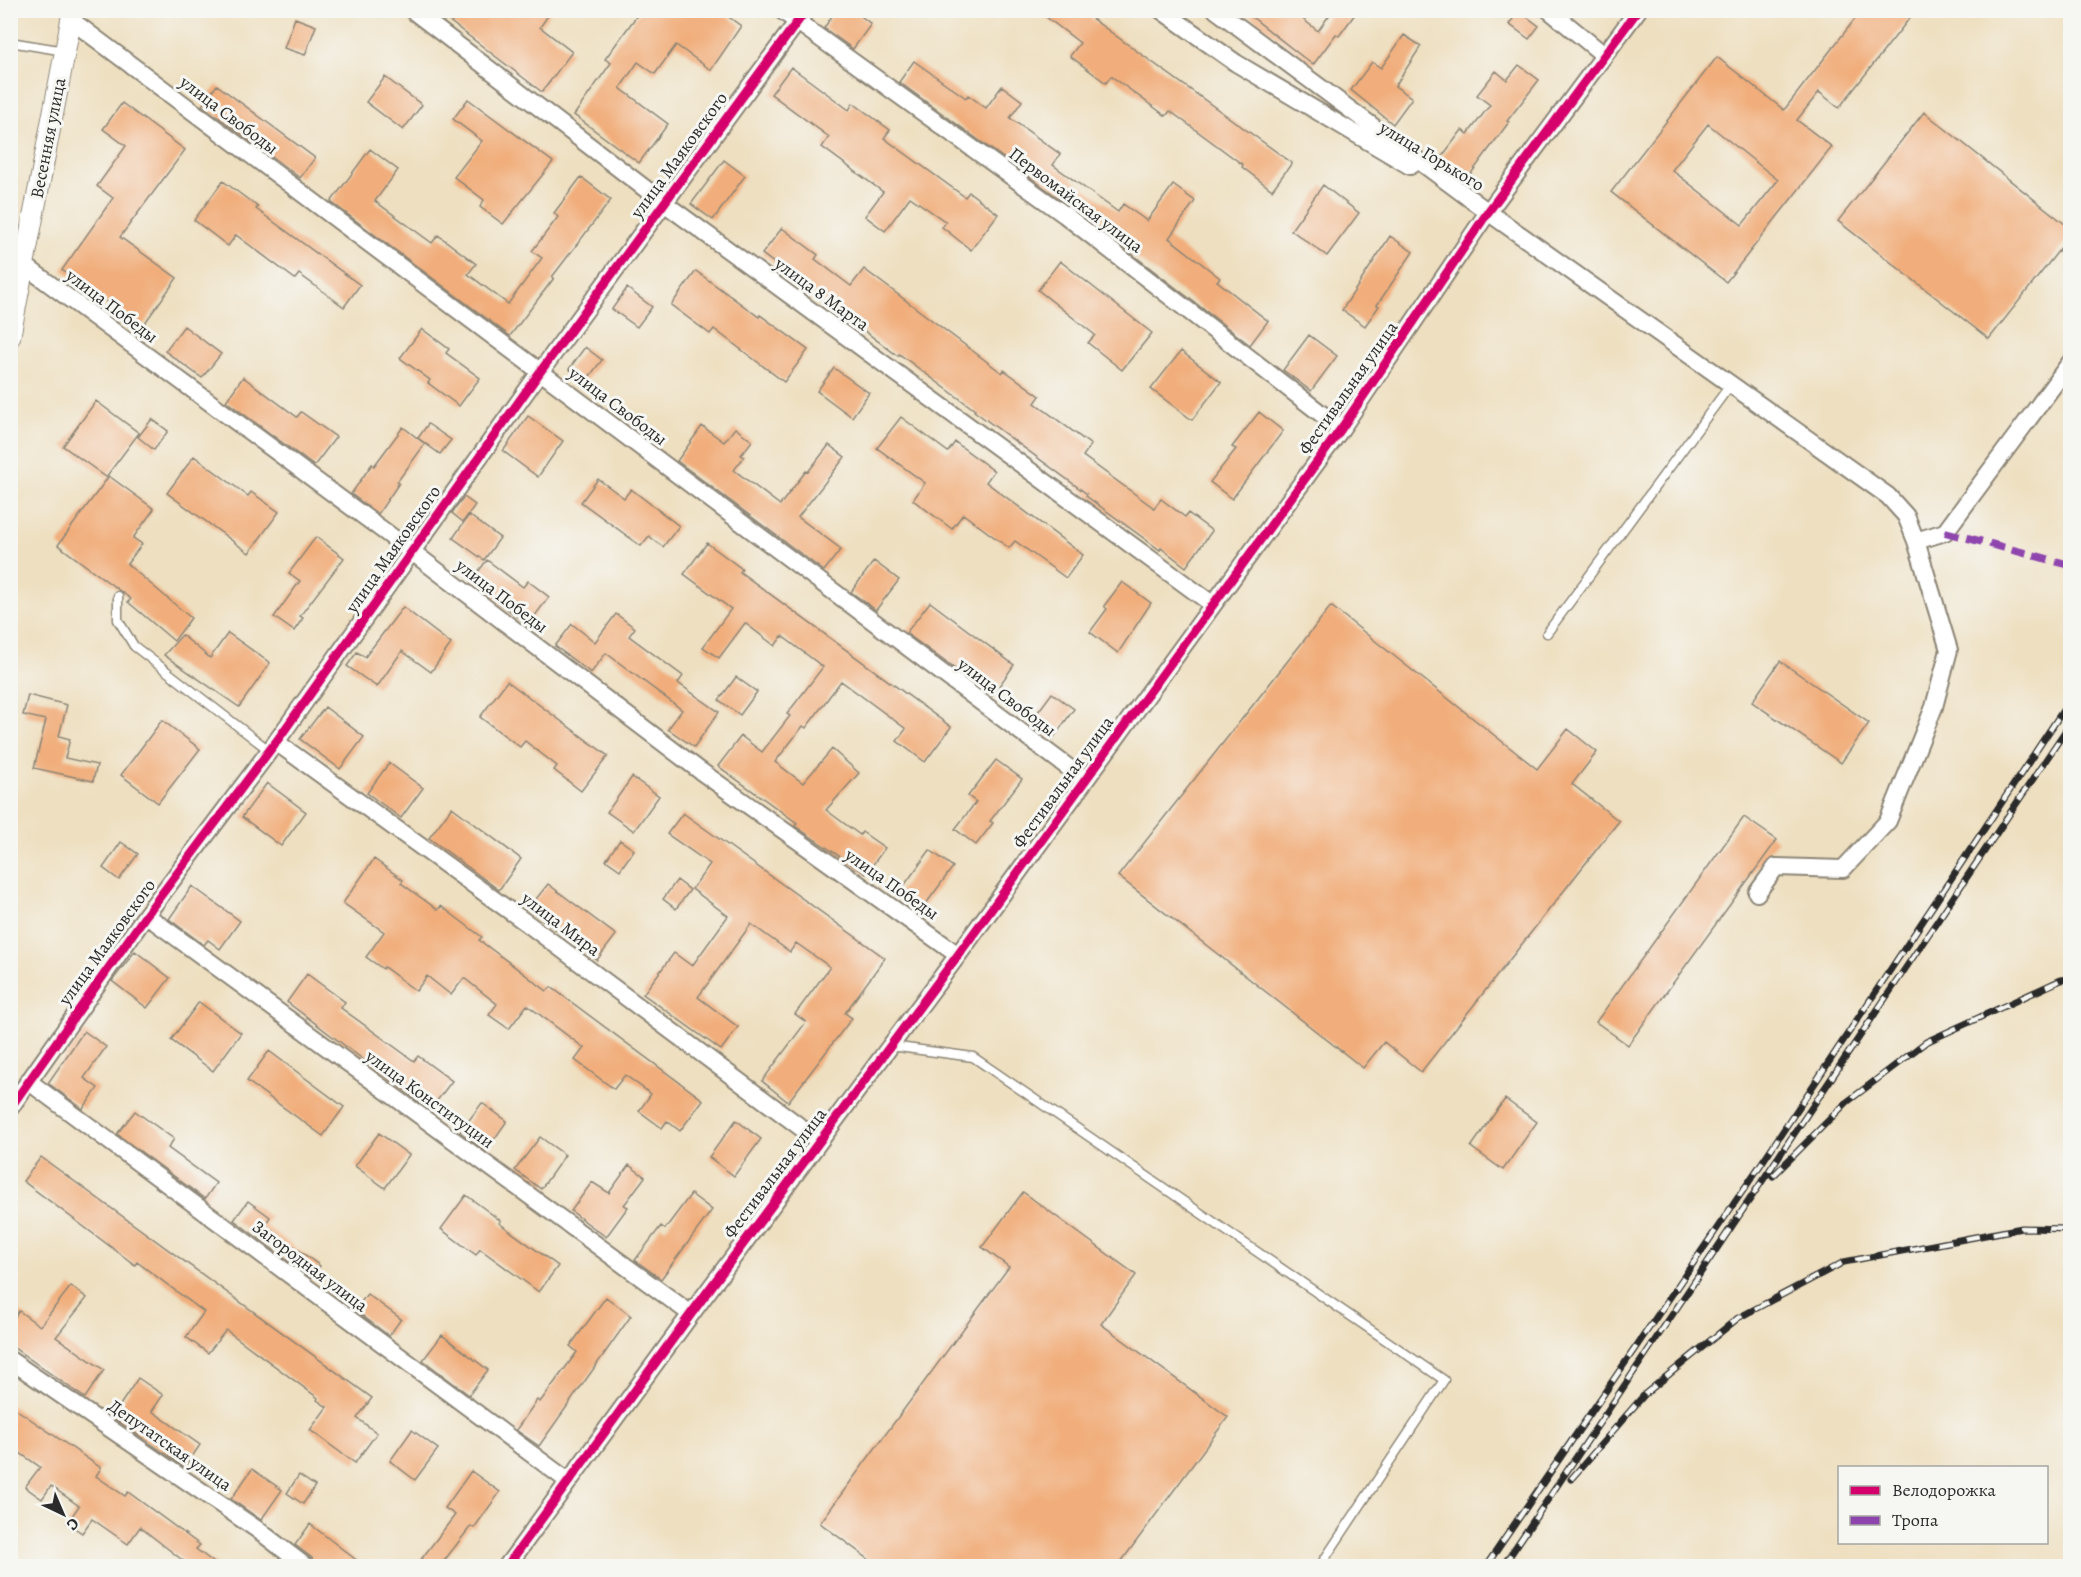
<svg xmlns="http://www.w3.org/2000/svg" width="2081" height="1577" font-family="Alegreya,serif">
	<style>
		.building { fill: #f1ae7c; fill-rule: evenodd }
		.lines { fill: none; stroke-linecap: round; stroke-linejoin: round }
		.service-casing { stroke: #8c8576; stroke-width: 11 }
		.minor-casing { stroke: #8c8576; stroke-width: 20 }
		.tertiary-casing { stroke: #8c8576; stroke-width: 22 }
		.service { stroke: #fff; stroke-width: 8 }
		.minor { stroke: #fff; stroke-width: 16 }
		.tertiary { stroke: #fff; stroke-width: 20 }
		.rail-casing { stroke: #2b2b2b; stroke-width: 7 }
		.rail { stroke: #f6f6f2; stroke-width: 4.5; stroke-dasharray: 14; stroke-linecap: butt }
		.quiet { stroke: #8e44ad; stroke-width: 8; stroke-dasharray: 15 8; stroke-linecap: butt }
		.cycleway-casing { stroke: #f6f6f2; stroke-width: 13 }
		.cycleway { stroke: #d6006c; stroke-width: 9 }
		.labels { text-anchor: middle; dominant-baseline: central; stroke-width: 6; stroke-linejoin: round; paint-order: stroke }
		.street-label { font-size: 18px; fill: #2b2b2b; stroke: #f6f6f2 }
	</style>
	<rect width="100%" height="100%" fill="#f6f6f2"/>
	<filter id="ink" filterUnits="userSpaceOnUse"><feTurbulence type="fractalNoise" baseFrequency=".0167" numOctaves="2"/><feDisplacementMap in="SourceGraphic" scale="12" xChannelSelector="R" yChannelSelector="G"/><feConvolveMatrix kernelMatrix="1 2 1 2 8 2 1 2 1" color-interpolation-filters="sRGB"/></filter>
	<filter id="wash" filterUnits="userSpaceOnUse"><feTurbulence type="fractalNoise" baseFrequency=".008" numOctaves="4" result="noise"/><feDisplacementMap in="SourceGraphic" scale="24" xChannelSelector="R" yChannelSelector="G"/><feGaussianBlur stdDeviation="1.35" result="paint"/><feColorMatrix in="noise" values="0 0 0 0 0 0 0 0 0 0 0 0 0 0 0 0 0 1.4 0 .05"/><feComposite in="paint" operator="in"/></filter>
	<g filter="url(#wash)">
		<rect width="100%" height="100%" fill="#eedfc0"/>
		<g id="blocks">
			<path class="building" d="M435,10H552L540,27L572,52L542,92Z
				M641,10H719L741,26L711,70L676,45L655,74L638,62L620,88L668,124L639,163L574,115L611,63L605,59Z
				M836,10H853L871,24L853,49L824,28Z
				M1037,10H1080L1292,163L1272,190L1242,167L1243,165L1170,111L1166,116L1111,76L1106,83L1070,56L1080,43Z
				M1243,10H1291L1318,31L1333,10H1358L1339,36L1336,34L1313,65Z
				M1862,10H1916L1839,108L1819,92L1797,120L1832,147L1726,282L1611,192L1717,57L1784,110ZM1708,124L1778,180L1742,225L1672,170Z
				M1519,11L1539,26L1529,39L1509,24Z
				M295,18L316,26L305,55L284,48Z
				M1404,35L1421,46L1395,86L1412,98L1393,124L1351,90L1372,62L1381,68Z
				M914,61L966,98L968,95L986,108L1002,86L1022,101L1010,118L1060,154L1053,165L1118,212L1123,204L1147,221L1173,185L1195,201L1169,238L1220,278L1217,281L1268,321L1250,345L1071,207L899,82Z
				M1519,65L1539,80L1507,121L1509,122L1467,179L1440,159L1462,130L1468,134L1490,105L1477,95L1496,71L1507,80Z
				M791,67L849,110L853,103L890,130L884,138L965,197L969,192L998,214L971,250L942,227L946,222L910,197L885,231L865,216L883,192L822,147L829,137L771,94Z
				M385,77L422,105L403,130L366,102Z
				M217,85L315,158L300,178L202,105Z
				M468,99L553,162L503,224L480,207L484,200L454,177L482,141L453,119Z
				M122,103L185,150L120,237L177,278L142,327L62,270L113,198L97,186L126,146L103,129Z
				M1924,112L2070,228V236L1989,339L1838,221Z
				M370,149L398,170L375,201L432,243L438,235L476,264L468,274L508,304L542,258L532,251L558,217L554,213L581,177L611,200L552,277L554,278L510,336L331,202Z
				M724,160L745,176L713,220L691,204Z
				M223,181L258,207L256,209L360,285L344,307L299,274L295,279L236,235L228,246L194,220Z
				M1323,185L1359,213L1327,256L1291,230Z
				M782,228L818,255L815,259L851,286L864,269L1002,373L1004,370L1040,396L1035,403L1091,445L1083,456L1154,508L1161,499L1185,517L1188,513L1212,531L1186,567L1161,548L1160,550L1086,496L1087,494L974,411L975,410L899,354L898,356L762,254Z
				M1390,236L1413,252L1377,305L1379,306L1365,326L1342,310Z
				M1060,261L1152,333L1122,370L1088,343L1095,335L1038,290Z
				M696,271L759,317L760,315L808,350L784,382L714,329L710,334L671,305Z
				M627,288L652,307L637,327L612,309Z
				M184,326L221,354L202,378L165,351Z
				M422,329L449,349L446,353L480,378L459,406L428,383L430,380L400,358Z
				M1309,335L1337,356L1311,391L1283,370Z
				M585,347L602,360L586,381L569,369Z
				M1181,351L1221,382L1192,420L1151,389Z
				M834,368L869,393L852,417L817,391Z
				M243,377L297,417L301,412L336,437L314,466L226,401Z
				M96,401L139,433L106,477L63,446Z
				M1259,412L1283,431L1232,499L1210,482L1236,449L1232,447Z
				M528,416L563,441L538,477L503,451Z
				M901,417L948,452L955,442L994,471L986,482L1083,555L1066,578L1015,541L1009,548L963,514L952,529L913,500L925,483L877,448Z
				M152,419L168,431L154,450L138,437Z
				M428,424L451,440L440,454L418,438Z
				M702,426L724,442L735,428L752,441L741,455L744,457L734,470L780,505L806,471L808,472L829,445L845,457L798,517L841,549L824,571L677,461Z
				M403,427L425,444L397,482L399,483L378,514L351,494L372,464L374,466Z
				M194,456L248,496L251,492L279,512L249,553L167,493Z
				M109,476L154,509L133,538L142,544L127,564L191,618L174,641L128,602L131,599L58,545Z
				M598,479L624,498L631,489L679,526L663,547L649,536L641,546L581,502Z
				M464,497L475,505L463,522L452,513Z
				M469,515L500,538L484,560L453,538Z
				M316,537L344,558L300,616L303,618L294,631L274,617L300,581L289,573Z
				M707,543L742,569L740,572L951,727L925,762L897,741L906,729L841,681L806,728L803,726L775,762L803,783L832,749L859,773L826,810L860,835L862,832L885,848L866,874L795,826L797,823L718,766L741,736L762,752L790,716L787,714L823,667L782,636L775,646L745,623L719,658L703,647L731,609L684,574Z
				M487,560L523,587L528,581L549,597L528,625L471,581Z
				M874,561L899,580L876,610L851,592Z
				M1122,582L1151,603L1118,653L1090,632L1107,609L1104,606Z
				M930,602L1014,665L992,696L906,633Z
				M1331,606L1537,769L1568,729L1597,752L1572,784L1619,821L1421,1072L1384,1042L1363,1068L1118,876Z
				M403,607L451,644L431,672L402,651L377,687L347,666L357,652L365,657Z
				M616,614L635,628L629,636L683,676L678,683L719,712L694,747L668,729L682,710L606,653L591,673L555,646L572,624L595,642Z
				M228,633L270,663L239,707L164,655L182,635L210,658Z
				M1780,661L1869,723L1841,763L1752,702Z
				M736,677L757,692L740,715L719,700Z
				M507,681L608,756L581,791L554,770L557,766L525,741L520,747L480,717Z
				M1052,693L1074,709L1052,740L1029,724Z
				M28,695L67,705L59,736L70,739L65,758L97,765L93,781L34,768L46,720L23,715Z
				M325,707L364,737L340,769L300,739Z
				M162,720L200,749L158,803L121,775Z
				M996,760L1022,779L990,821L993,823L976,845L955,829L976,802L968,796Z
				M389,763L423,788L401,818L367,793Z
				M632,777L659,796L634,831L607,812Z
				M267,783L306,812L281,846L242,817Z
				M452,807L521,859L499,890L429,838Z
				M683,813L885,958L845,1013L852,1018L788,1102L762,1081L806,1022L795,1014L830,967L796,943L790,952L751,924L698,997L738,1027L721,1050L643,994L674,953L692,966L728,916L692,889L710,864L667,834Z
				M1744,817L1777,840L1628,1045L1596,1022Z
				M620,840L634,850L620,870L606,860Z
				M121,842L138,854L119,880L103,868Z
				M930,850L953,867L920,912L897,895Z
				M374,859L403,880L401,883L438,910L441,906L482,937L479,940L547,991L551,987L703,1100L680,1131L667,1121L662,1128L639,1111L651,1094L625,1075L614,1089L575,1060L584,1048L527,1005L509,1029L489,1015L497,1004L464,978L451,995L427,976L416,991L384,967L383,969L366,957L384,932L343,903Z
				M677,880L690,890L676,909L663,899Z
				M548,884L616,935L597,960L528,909Z
				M192,886L240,921L220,949L208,940L204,945L169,919Z
				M135,951L170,978L147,1008L112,981Z
				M307,974L345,1002L341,1008L414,1061L418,1056L452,1081L430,1110L287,1002Z
				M199,1002L241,1033L213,1071L171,1040Z
				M84,1031L106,1047L84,1078L98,1088L83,1109L48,1083Z
				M269,1051L344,1107L323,1136L247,1081Z
				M1505,1099L1537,1122L1503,1170L1471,1147Z
				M482,1103L507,1121L486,1151L460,1132Z
				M135,1111L174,1139L168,1148L216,1183L205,1199L117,1134Z
				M736,1120L761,1139L734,1176L709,1157Z
				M379,1133L409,1155L385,1188L355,1166Z
				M540,1137L565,1155L541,1189L515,1170Z
				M41,1157L372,1398L357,1418L377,1433L355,1463L310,1430L327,1407L317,1400L318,1398L226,1330L208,1353L186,1337L204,1312L137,1262L135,1265L23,1181Z
				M629,1165L645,1177L624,1205L628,1207L606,1237L571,1211L592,1182L609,1193Z
				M1023,1192L1136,1275L1101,1324L1228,1417L1118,1566H878L820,1523L1009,1267L982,1247Z
				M691,1194L712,1210L661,1279L635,1260L661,1226L665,1229Z
				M466,1195L501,1221L499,1223L558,1266L539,1292L480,1249L476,1255L441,1229Z
				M248,1201L270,1217L265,1225L320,1266L311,1278L234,1220Z
				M71,1286L87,1298L56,1337L104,1370L85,1398L10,1345V1323L19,1311L40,1326Z
				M367,1294L401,1319L389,1336L355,1310Z
				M606,1297L631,1316L539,1446L516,1430L537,1400L540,1402L577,1352L570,1346Z
				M442,1335L488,1370L469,1395L423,1360Z
				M138,1378L163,1395L152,1411L200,1445L185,1467L112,1417Z
				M10,1405L101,1468L96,1476L125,1496L128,1492L200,1545L196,1549L218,1566H190L140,1527L128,1544L92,1519L82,1533L67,1523L79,1506L51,1486L42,1499L25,1487L40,1467L10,1446Z
				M412,1430L438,1449L415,1480L390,1461Z
				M252,1469L282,1490L261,1520L231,1499Z
				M471,1471L500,1492L474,1528L471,1526L440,1566H416L455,1515L445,1508Z
				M299,1475L315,1486L303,1504L287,1493Z
				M310,1524L364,1566H315L312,1558L295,1545Z"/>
		</g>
	</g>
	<g filter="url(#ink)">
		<use href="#blocks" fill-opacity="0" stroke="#8c8576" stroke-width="1.5"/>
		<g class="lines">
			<defs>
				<path id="service" d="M10,42L65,51
					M118,596V620L134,646L270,751
					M1547,633L1731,384
					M891,1046L973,1057L1444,1380L1320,1566"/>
				<path id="minor" d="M412,10L664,203L1212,604
					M781,10L1065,215L1341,429
					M1161,10L1236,63L1410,166
					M1216,10L1488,212L1888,496L1906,516L1916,541L1949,650L1934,707L1888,821L1843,869L1776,867L1757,893
					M1549,10L1604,55
					M71,20L1085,780
					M24,265L411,551L699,770L958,955
					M1916,541L1945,532L2070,363
					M276,742L528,924L819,1141
					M146,915L691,1314
					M28,1081L568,1481
					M10,1108L146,915L276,742L540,372L806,10
					M10,1360L258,1530L305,1566
					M507,1566L691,1314L958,955L1341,429L1488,212L1638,10"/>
				<path id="tertiary" d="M10,337L73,10"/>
			</defs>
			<use href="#service" class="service-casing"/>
			<use href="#minor" class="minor-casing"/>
			<use href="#tertiary" class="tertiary-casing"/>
			<use href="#service" class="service"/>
			<use href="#minor" class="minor"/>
			<use href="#tertiary" class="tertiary"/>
			<defs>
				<path id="rail" d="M1773,1176L1847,1102L1926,1042L2061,980L2070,979
					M1571,1479L1645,1394L1738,1318L1844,1262L2022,1228L2070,1229
					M1486,1566L1759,1167L2070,700
					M1503,1566L2070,724"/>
			</defs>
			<use href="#rail" class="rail-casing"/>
			<use href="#rail" class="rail"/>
			<path class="quiet" d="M1945,532L2070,565"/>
			<defs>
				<path id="cycleway" d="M10,1108L146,915L276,742L540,372L806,10
					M507,1566L691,1314L958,955L1341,429L1488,212L1638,10"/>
			</defs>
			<use href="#cycleway" class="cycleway-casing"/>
			<use href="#cycleway" class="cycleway"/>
		</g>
	</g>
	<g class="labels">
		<g class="street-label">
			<text transform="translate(229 115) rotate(37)">улица Свободы</text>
			<text transform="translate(48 138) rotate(-79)">Весенняя улица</text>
			<text transform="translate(679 155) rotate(-54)">улица Маяковского</text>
			<text transform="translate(1432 156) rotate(31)">улица Горького</text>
			<text transform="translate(1076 200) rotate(37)">Первомайская улица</text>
			<text transform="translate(822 294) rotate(36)">улица 8 Марта</text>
			<text transform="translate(112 306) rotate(37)">улица Победы</text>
			<text transform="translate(1348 388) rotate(-55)">Фестивальная улица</text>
			<text transform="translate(618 406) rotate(37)">улица Свободы</text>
			<text transform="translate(393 549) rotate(-55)">улица Маяковского</text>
			<text transform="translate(502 596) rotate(37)">улица Победы</text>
			<text transform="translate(1007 697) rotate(37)">улица Свободы</text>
			<text transform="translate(1063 782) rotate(-54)">Фестивальная улица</text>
			<text transform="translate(892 884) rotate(35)">улица Победы</text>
			<text transform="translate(561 924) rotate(37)">улица Мира</text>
			<text transform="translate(107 942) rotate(-54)">улица Маяковского</text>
			<text transform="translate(430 1099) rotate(36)">улица Конституции</text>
			<text transform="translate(775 1173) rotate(-53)">Фестивальная улица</text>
			<text transform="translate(310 1266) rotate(37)">Загородная улица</text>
			<text transform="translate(170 1445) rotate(35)">Депутатская улица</text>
		</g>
	</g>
	<rect width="2081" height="1577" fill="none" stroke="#f6f6f2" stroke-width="36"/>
	<rect x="1838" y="1466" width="210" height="78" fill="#f6f6f2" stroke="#a5a5a2" stroke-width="1.5"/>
	<rect x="1850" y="1486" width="30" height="9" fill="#d6006c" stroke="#a5a5a2" stroke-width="1.5"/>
	<text x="1892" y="1496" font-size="18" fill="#2b2b2b">Велодорожка</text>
	<rect x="1850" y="1516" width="30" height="9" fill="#8e44ad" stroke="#a5a5a2" stroke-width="1.5"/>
	<text x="1892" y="1526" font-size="18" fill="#2b2b2b">Тропа</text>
	<g transform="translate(63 1514) rotate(136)" stroke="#f6f6f2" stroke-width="4.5" paint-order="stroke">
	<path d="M0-4.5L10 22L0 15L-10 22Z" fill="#2b2b2b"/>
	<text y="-9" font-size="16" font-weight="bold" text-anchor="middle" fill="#2b2b2b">С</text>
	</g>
</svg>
